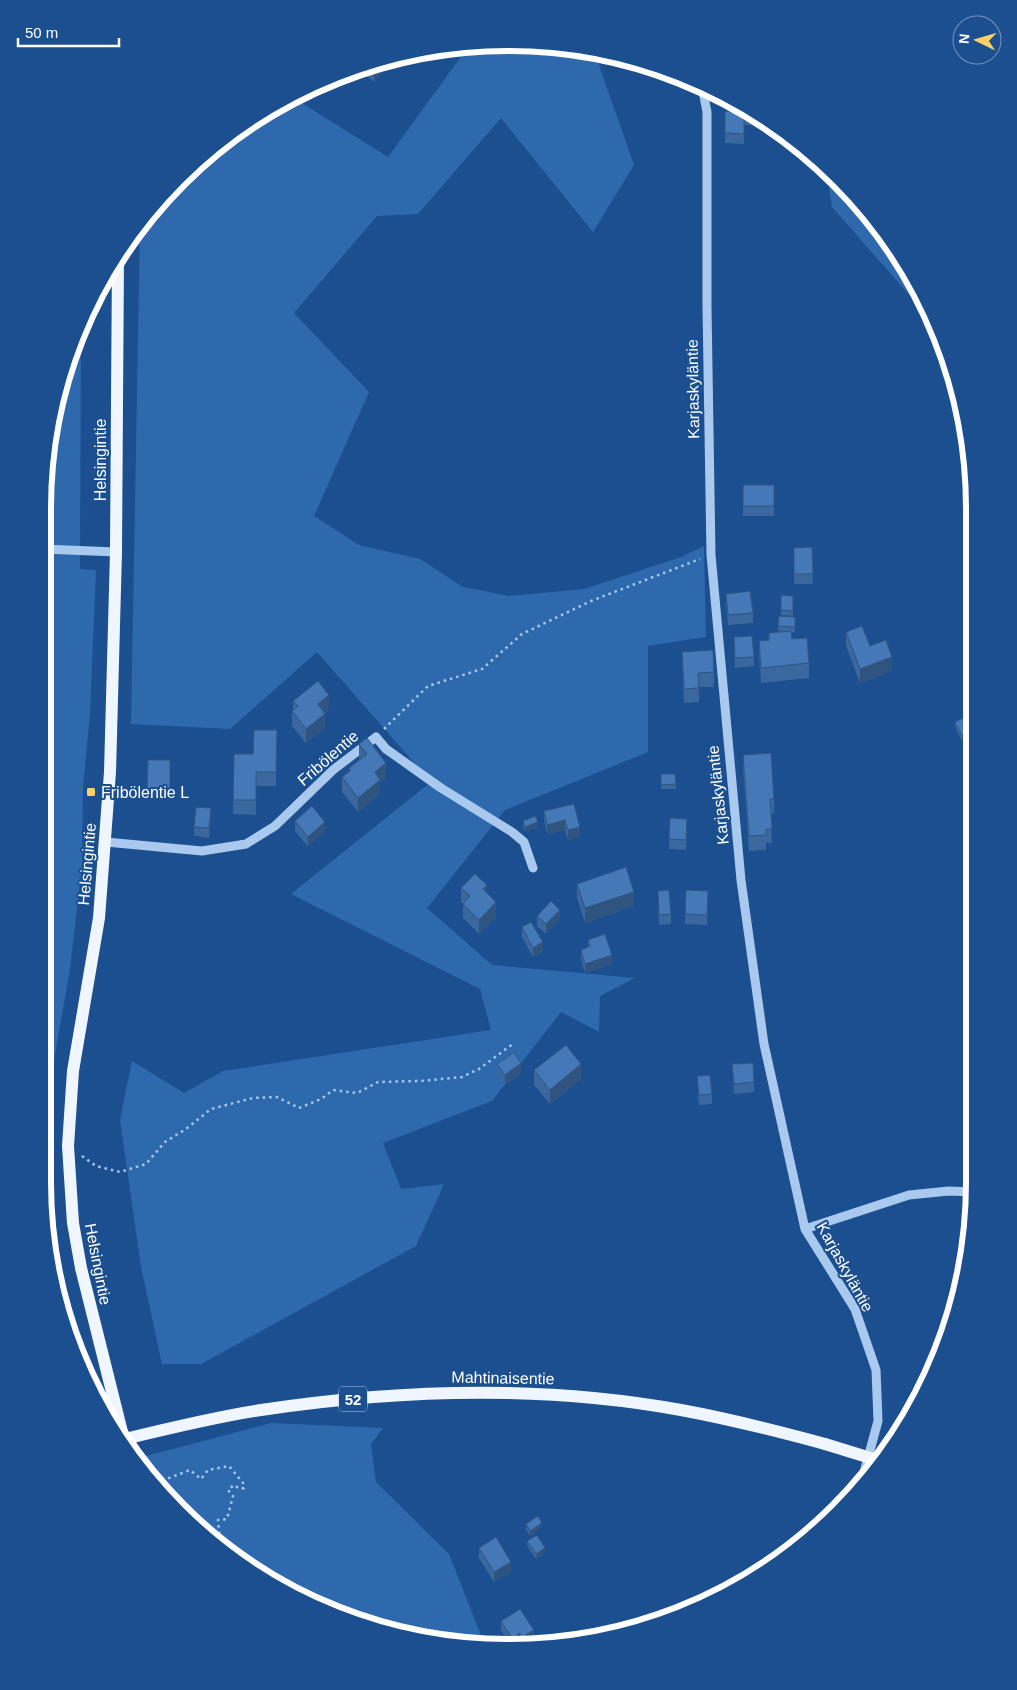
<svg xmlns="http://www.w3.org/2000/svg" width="1017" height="1690" font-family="Helvetica,sans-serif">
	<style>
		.green { fill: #2e69ad }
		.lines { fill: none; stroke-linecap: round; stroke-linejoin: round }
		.path { stroke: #a9c9ee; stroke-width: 2.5; stroke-dasharray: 2.5 4; stroke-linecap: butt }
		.minor { stroke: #a9c9ee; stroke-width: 9 }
		.major { stroke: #f0f6ff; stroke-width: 12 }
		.major-bridge { stroke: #f0f6ff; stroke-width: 12 }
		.wall { fill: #3a679d }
		.shaded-wall { fill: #305480 }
		.building { fill: #4478b7; stroke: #305480 }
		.poi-dot { fill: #ffd166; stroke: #1b4f8f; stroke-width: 2 }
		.labels { text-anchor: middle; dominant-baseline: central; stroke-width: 4; stroke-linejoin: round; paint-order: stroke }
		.shield { fill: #1b4f8f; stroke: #bbcadd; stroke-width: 1 }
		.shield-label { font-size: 15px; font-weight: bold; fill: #fff }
		.street-label { font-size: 16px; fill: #fff; stroke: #1b4f8f }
		.poi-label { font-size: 16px; fill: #fff; stroke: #1b4f8f; text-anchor: start }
		.rim { fill: none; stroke: #fff; stroke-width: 6 }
	</style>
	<rect width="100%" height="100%" fill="#1b4f8f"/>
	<path class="green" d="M509,43L594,51L634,165L593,232L501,118L418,214L377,216L294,313L369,392L314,516L359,545L420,559L463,587L509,596L584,589L681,557L704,546L706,637L648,646V752L505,810L427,908L492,965L635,978L600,996L599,1032L561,1012L492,1101L383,1143L401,1189L444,1184L416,1246L201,1364H162L141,1267L120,1120L132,1061L184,1093L223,1071L491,1030L480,989L291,894L431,782L317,652L230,729L131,724L140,226L179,179L250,121L302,93L297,100L388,157L468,47Z
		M827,174L859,201L912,276L934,323L832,207Z
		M81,330L80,569L96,570L90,714L83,787L82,866L70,969L47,1100L43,1107L44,478L67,358Z
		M271,1423L383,1428L371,1444L376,1482L449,1554L484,1643L359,1623L225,1551L139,1465L135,1459Z"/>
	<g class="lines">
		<path class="path" d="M43,528H54
			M384,729L428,686L482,669L522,634L591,601L700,559
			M82,1156L96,1166L120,1172L146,1164L165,1142L186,1129L211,1109L253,1098L277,1097L299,1108L321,1099L333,1090L357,1093L378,1082L420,1081L462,1077L479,1069L514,1043
			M156,1483L190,1470L201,1479L208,1470L229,1466L243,1483L244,1488L240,1489L234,1485L228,1490L233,1496L227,1519L218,1520L220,1543L218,1544"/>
		<path class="minor" d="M702,86L707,112V307L711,555L741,880L764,1044L805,1229L855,1309L876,1370L878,1421L863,1476
			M43,549L116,552
			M106,842L202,851L246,844L275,826L333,770L376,737L386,749L441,788L512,832L524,842L533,868
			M805,1229L909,1195L949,1191L973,1192"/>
		<path class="major" d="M118,256L116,552L110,772L99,918L73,1071L68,1146L73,1223L81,1268L123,1436
			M125,1439C170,1428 215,1417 261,1410C400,1389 543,1385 681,1410C730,1419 777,1431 825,1444"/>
		<path class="major-bridge" d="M825,1444L877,1460"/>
	</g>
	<path class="wall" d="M395,58L374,82L363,73V68Z
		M350,72V75L336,89L327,80L330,78Z
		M725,111L751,113V125H744V144L725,143Z
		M743,485H774V516H743Z
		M812,547L813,584H794V548Z
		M726,594L753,613V623L728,625L726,603Z
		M781,595L793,596V616L781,615Z
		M779,616L795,617V632H791L792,639L809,663V678L761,683L759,655V641L769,640V633L783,631H778Z
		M846,632L870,646L892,671L860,683L846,646Z
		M734,637L754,657V666L735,668Z
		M682,652L714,672V687H699V702L684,703L682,666Z
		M293,701L329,709L325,713V728L306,743L292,726V711L293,710Z
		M955,722L971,737L962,741L955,727Z
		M277,730L276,786H256V815L233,814L234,754H253Z
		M359,744L386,778L380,782V794L358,812L342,792V777L349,772V768L360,760L359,759Z
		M743,755L774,799V813L771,814L772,843H766V850L749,851L743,769Z
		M148,760H170V800L147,799Z
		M661,774H675L676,789H661Z
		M574,804L580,837L568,840L565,830L547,834L544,821V811Z
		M211,818L209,838L194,836V827Z
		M295,821L325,831L308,847L295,831Z
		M523,821L538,827L525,832L523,826Z
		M687,829L686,850L669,849V839Z
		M577,884L634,906L585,923L577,898Z
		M461,888L487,893L496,917L479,934L463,918V904L461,902Z
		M658,891L671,914V924L659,925Z
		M708,891L707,925L685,924V914Z
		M537,916L560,919L546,934L537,926Z
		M522,927L543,952L533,957L522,937Z
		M588,940L612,964L585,973L581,959V950L588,947Z
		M497,1064L521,1073L505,1085L497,1074Z
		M732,1064L754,1082V1092L734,1094Z
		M534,1070L581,1079L550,1104L534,1085Z
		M697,1076L712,1094V1104L699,1105Z
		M526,1524L542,1527L530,1536L526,1529Z
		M527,1541L545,1552L536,1559L527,1546Z
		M479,1548L511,1571L494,1582L479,1558Z
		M501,1621L534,1640L525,1645H521L520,1643L514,1646L511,1647L501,1630Z"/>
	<path class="shaded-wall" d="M395,58L374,82V68L378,63Z
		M350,72V75L336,89V79L340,75Z
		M892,657V671L860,683V669Z
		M329,695V709L318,719V704Z
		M325,714V728L306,743V729Z
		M971,732V737L962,741V736Z
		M386,763V778L380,782V794L358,812V798L375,772Z
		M211,808V818L209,838V828Z
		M687,819V829L686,850V840Z
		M565,820V830L547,834V825Z
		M325,822V831L308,847V837Z
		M538,822V827L525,832V827Z
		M580,827V837L568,840V830Z
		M487,885V900L483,889Z
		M634,892V906L585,923V908Z
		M496,902V917L479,934V920Z
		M560,910V919L546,934V924Z
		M543,942V952L533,957V948Z
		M612,955V964L585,973V964Z
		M521,1063V1073L505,1085V1075Z
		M581,1064V1079L550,1104V1090Z
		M542,1523V1527L530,1536V1531Z
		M545,1548V1552L536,1559V1554Z
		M511,1562V1571L494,1582V1572Z
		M534,1630V1640L525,1645H522V1637Z
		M520,1633V1643L512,1647V1638Z"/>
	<path class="building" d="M378,63L374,68L371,65Z
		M340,75L336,79L334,77Z
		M733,102L751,112V115H744V134L725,133V111L732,112Z
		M743,485H774V506H743Z
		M812,547L813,574H794V548Z
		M750,591L753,613L728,615L726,594Z
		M781,595L793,596V611L781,610Z
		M779,616L795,617V627L778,626Z
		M862,626L870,646L886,640L892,657L860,669L846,632Z
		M791,631L792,639L807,638L809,663L761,668L759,641L769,640V633Z
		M752,636L754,657L735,658L734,637Z
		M713,650L714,672L698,673L699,688L684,689L682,652Z
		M318,681L329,695L318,704L325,714L306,729L292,711L298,706L293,701Z
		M963,718L971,732L962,736L955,722Z
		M254,730H277L276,772H256V800H233L234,754H253Z
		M367,738L386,763L375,772L380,780L358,798L342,777L351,770L349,768L367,754L359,744Z
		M771,753L774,799H770L772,829H766V835L749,836L743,755Z
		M148,760H170V790L147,789Z
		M661,774H675L676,784L661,785Z
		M574,804L580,827L568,830L565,820L547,825L544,811Z
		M312,806L325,822L308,837L295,821Z
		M196,807L211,808L209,828L194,827Z
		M535,816L538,822L525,827L523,821Z
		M670,818L687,819L686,840L669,839Z
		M626,867L634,892L585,908L577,884Z
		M475,874L487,885L483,889L496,902L479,920L463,904L470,896L461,888Z
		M669,890L671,914L659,915L658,891Z
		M686,890L708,891L707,915L685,914Z
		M551,901L560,910L546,924L537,916Z
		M531,922L543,942L533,948L522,927Z
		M605,934L612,955L585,964L581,950L590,946L588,940Z
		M566,1045L581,1064L550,1090L534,1070Z
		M514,1052L521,1063L505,1075L497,1064Z
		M753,1063L754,1082L734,1084L732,1064Z
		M710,1075L712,1094L699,1095L697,1076Z
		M538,1516L542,1523L530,1531L526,1524Z
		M537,1535L545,1548L536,1554L527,1541Z
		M496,1537L511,1562L494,1572L479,1548Z
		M520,1609L534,1630L522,1637L520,1633L512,1638L501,1621Z"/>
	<rect class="poi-dot" x="86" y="787" width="10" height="10" rx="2.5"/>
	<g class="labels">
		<rect class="shield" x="339" y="1386.5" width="28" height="25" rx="4"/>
		<g class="shield-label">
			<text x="353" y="1399">52</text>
		</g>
		<g class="street-label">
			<text transform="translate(693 389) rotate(-91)">Karjaskyläntie</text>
			<text transform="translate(100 460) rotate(-90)">Helsingintie</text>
			<text transform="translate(328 758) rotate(-41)">Fribölentie</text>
			<text transform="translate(718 795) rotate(-96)">Karjaskyläntie</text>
			<text transform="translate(87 864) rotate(-85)">Helsingintie</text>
			<text transform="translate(98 1264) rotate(79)">Helsingintie</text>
			<text transform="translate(845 1267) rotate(61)">Karjaskyläntie</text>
			<text transform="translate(503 1378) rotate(1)">Mahtinaisentie</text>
		</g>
		<g class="poi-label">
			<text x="101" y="792">Fribölentie L</text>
		</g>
	</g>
	<path d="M0 0H1017V1690H0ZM508 51H509A457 457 0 0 1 966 508V1182A457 457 0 0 1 509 1639H508A457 457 0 0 1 51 1182V508A457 457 0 0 1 508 51Z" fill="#1b4f8f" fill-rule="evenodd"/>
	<path class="rim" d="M508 51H509A457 457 0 0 1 966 508V1182A457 457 0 0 1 509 1639H508A457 457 0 0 1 51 1182V508A457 457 0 0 1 508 51Z"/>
	<g transform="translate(977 40) rotate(275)"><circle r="24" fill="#1b4f8f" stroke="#7695bc"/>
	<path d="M0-4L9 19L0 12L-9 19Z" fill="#ffd166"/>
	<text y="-8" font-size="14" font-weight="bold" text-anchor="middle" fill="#ffffff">N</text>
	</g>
	<path d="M18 38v8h101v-8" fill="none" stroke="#ffffff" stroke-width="2.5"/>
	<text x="25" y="38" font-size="15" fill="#ffffff" stroke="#1b4f8f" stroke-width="4" paint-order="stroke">50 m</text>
</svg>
